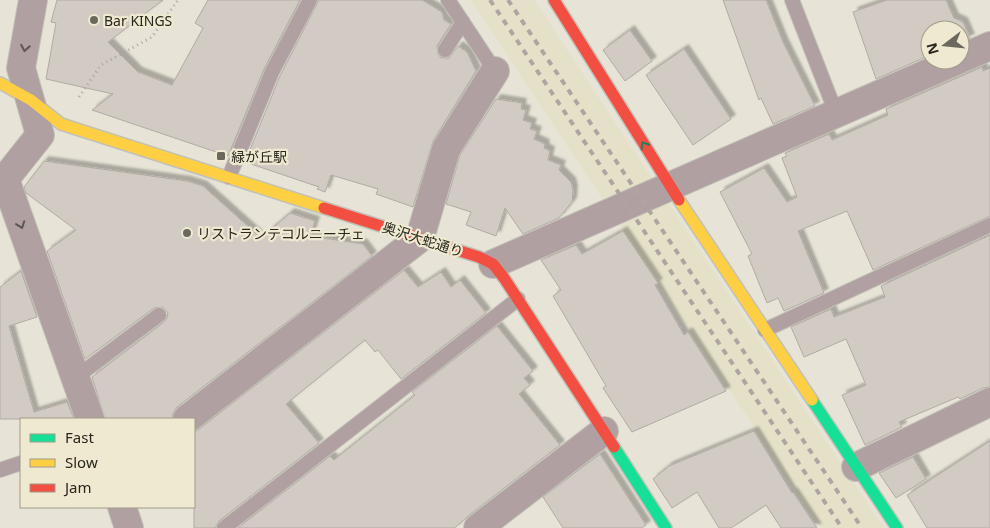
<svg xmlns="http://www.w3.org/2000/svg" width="990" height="528" font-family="'Noto Sans','Noto Sans JP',sans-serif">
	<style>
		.built { fill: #e5e1c9 }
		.building { fill: #d2cbc4; stroke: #b1aaa3; filter: url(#shadow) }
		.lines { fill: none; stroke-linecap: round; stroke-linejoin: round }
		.lane-casing { stroke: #c3c1b7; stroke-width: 16 }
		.street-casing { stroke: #c3c1b7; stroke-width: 30 }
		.fast-casing { stroke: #c3c1b7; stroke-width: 14 }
		.slow-casing { stroke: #c3c1b7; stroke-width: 14 }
		.jam-casing { stroke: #c3c1b7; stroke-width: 14 }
		.path { stroke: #aca3a0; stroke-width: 3; stroke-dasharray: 1 4; stroke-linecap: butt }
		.lane { stroke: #b0a0a1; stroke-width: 14 }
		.street { stroke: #b0a0a1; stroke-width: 28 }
		.fast { stroke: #16e098; stroke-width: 11 }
		.slow { stroke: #ffcf43; stroke-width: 11 }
		.jam { stroke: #f24e42; stroke-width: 11 }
		.rail { stroke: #aea5a1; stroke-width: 4; stroke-dasharray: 6 6; stroke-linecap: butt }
		.oneway { stroke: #5e5752 }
		.oneway2 { stroke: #1f835a }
		.poi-dot { fill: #6b685e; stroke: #eee9d0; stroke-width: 2 }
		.labels { text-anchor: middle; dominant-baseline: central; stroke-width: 4.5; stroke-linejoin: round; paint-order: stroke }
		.poi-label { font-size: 14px; fill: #28261d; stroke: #eee9d0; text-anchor: start }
		.street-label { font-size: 14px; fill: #28261d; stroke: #eee9d0 }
	</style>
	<defs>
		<filter id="shadow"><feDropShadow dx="4.5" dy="-4.5" stdDeviation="1" flood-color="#0004"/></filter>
	</defs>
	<rect width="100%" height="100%" fill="#e7e4d7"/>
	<path class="built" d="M470,0H534L884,528H821Z"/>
	<path class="building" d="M57,0H163L108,42L138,72L172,85L203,28L195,23L208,0H300L264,69L228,156L92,110L113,94L46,79L56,23L51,22Z
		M319,0H422L442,12L444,20L451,24L437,46L438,54L441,58H449L458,46L467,52L476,71L433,141L413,207L376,194L378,189L331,175L325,192L317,189L319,187L245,162L280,76Z
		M723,0H766L783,42L815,106L773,124L761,98L759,100Z
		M887,0H946L954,18L963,22L970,38L960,42V30H930V55L876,79L853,12Z
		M630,30L652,61L625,81L603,50Z
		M684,49L731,119L693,145L646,75Z
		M982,67L983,71L990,68V216L873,270L847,211L798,231L824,293L784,311L778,298L767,303L748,256L752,254L720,192L764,168L787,202L797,197L782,158L787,156L785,153L829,134L832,140L888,115L886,109Z
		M496,99L522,103L521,109L526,110L523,120L532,123L530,129L537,131L534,139L545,144L544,148L550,151L548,160L561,165L559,170L571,182L573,190L572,202L559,218L523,234L505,208L496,236L466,225L471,212L446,204L460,155Z
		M44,161L187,181L203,186L261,238L290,213L315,221L310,236L363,244L372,256L177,407L173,413L172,419H105L92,377L164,322L167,318L168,313L163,307L154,308L85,359L47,251L76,230L26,193L24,187Z
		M623,231L658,283L655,285L684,335L688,332L726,391L632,432L603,388L606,386L553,296L561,290L541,260L576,245L582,254Z
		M990,235V387L983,388L960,399L958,397L899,422L902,427L865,445L842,395L866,385L846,339L804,357L791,327L831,309L834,317L885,297L881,286Z
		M404,270L418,287L441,272L451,287L460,280L486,313L401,379L378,350L375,352L365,340L286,404L319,443L219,521L215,528H194V433Z
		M21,271L37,317L9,326L34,412L67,402L74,419H0V287Z
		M497,326L533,371L524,378L530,385L519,394L560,445L468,516L455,528H238L330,456L334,460L415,395L412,392Z
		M754,431L792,493L793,492L817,528H781L766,505L731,528H719L697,492L672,508L653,479L669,466Z
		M990,441V528H927L907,495Z
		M600,454L646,525L642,528H563L543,497Z
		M913,457L926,479L896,498L879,473Z"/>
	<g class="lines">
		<defs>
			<path id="lane" d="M448,0L495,71
				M792,0L836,113
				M445,50L463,22
				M229,177L272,72L310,0
				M765,330L990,225
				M75,378L159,315
				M0,470L21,463
				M224,528L518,299"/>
			<path id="street" d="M960,59L990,46
				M5,179L90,419
				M0,188L5,179L40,135L21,68L33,0
				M493,264L958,60
				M187,419L420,238L446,149L495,71
				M856,467L990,402
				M122,507L129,528
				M478,528L604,431"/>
			<path id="fast" d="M812,400L897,528
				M614,447L666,528"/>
			<path id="slow" d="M0,83L31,100L61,124L324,208
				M679,200L812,400"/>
			<path id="jam" d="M554,0L679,200
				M324,208L479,257L493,264L504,278L614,447"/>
		</defs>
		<use href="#lane" class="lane-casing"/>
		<use href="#street" class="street-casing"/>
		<use href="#fast" class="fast-casing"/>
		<use href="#slow" class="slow-casing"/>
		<use href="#jam" class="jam-casing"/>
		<path class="path" d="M79,97L101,65L152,37L178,0"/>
		<use href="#lane" class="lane"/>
		<use href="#street" class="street"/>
		<use href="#fast" class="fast"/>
		<use href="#slow" class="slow"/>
		<use href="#jam" class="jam"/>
		<path class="rail" d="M490,0L842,528
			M508,0L862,528"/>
	</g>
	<defs><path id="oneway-chevron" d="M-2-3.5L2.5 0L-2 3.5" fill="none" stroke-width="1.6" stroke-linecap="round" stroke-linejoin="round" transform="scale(1.25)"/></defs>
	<g class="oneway">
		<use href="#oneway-chevron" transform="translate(25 48) rotate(100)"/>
		<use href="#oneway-chevron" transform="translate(21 225) rotate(70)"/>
	</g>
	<use class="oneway2" href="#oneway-chevron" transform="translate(644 145) rotate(-122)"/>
	<g class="poi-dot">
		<circle cx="94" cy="20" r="5"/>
		<rect x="216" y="151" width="10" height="10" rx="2.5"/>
		<circle cx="187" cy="233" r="5"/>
	</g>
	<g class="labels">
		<g class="poi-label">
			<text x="104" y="20">Bar KINGS</text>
			<text x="231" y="156">緑が丘駅</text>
			<text x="197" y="233">リストランテコルニーチェ</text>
		</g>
		<g class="street-label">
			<text transform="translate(423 239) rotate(18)">奥沢大蛇通り</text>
		</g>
	</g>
	<rect x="20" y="418" width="175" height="90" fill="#eee9d0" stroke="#9f9b88"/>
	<rect x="30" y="434" width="25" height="8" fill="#16e098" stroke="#9f9b88"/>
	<text x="65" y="443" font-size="15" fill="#28261d">Fast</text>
	<rect x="30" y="459" width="25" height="8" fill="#ffcf43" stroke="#9f9b88"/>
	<text x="65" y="468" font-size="15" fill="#28261d">Slow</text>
	<rect x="30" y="484" width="25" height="8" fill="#f24e42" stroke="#9f9b88"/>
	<text x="65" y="493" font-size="15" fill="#28261d">Jam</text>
	<g transform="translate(945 45) rotate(254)"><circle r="24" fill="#eee9d0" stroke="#9f9b88"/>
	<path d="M0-4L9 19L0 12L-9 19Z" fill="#6b685e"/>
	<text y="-8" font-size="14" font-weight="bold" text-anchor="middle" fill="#28261d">N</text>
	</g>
</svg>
